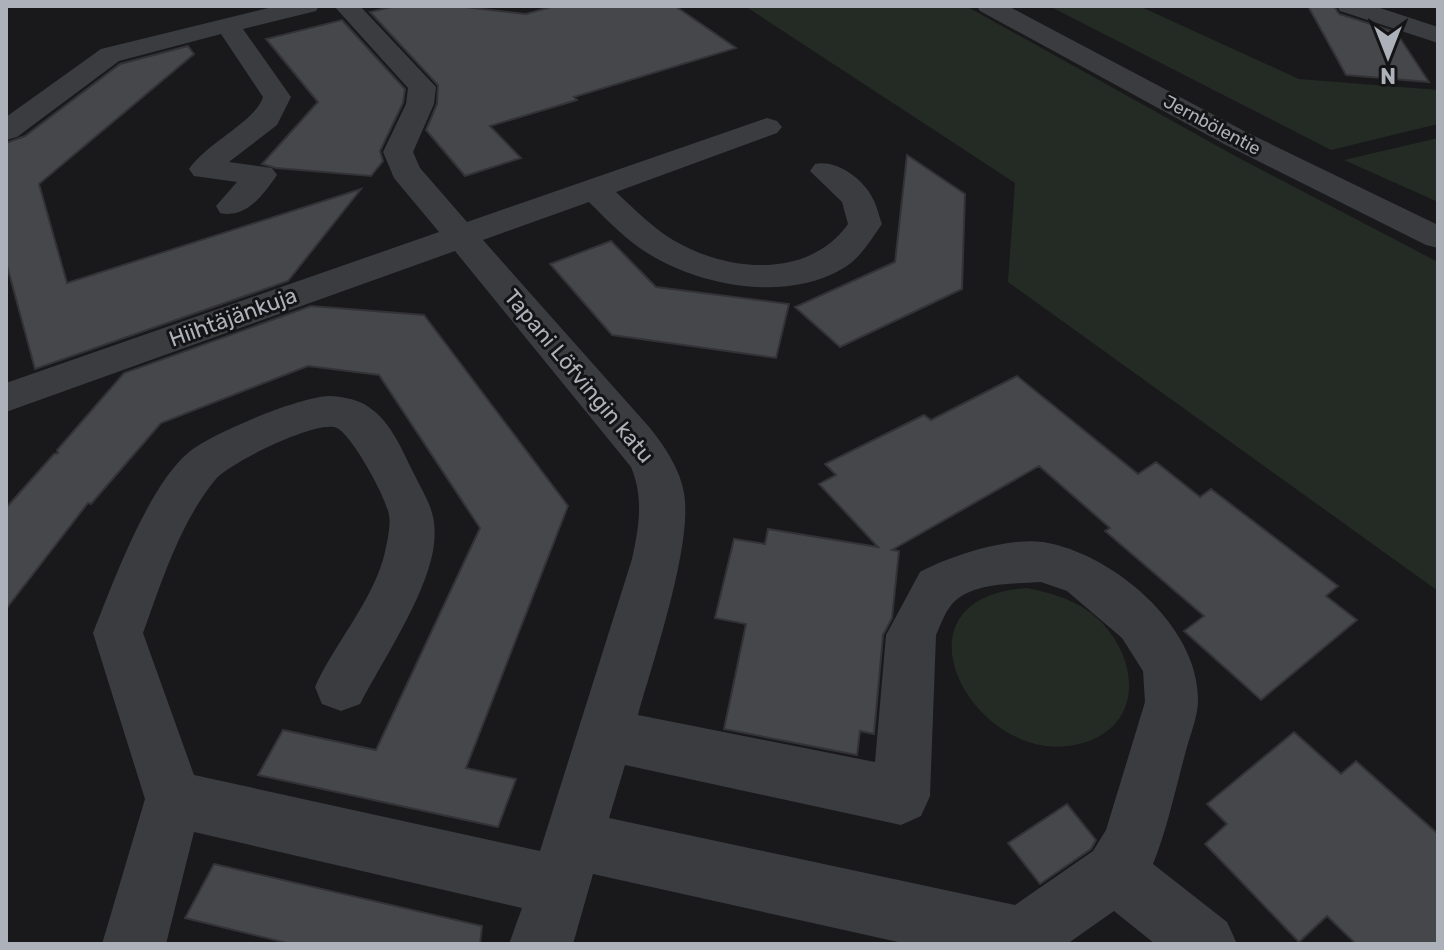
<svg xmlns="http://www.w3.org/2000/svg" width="1444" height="950" font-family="Rubik,sans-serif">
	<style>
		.green { fill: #232b24 }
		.building { fill: #46474b; stroke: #333337; stroke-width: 2 }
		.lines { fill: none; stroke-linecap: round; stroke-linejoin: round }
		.minor { fill: #3b3c40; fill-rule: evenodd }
		.labels { text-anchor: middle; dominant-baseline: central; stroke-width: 6; stroke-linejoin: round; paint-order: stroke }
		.far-street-label { font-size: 18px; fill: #adb1b9; stroke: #141416 }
		.street-label { font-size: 22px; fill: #adb1b9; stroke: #141416 }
	</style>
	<rect width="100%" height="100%" fill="#19191b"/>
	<path class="green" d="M745,6H966L1237,157L1438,262V591L1008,282L1015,183Z
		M1049,6H1139L1299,79L1438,90V124L1331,150Z
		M1438,138V202L1344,160Z
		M1027,588C1056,594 1083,602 1103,624C1141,665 1141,729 1079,744C976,770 880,598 1027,588Z"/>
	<path class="building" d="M395,6H456L526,14L554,6H675L736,48L574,97L577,100L490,126L521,158L465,176L426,130L437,104L438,85L370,12Z
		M1308,6H1334L1339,14L1396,32L1429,82L1346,75Z
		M342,20L405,89L403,103L380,151L383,161L371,176L276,168L262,164L318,102L266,39Z
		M188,46L194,54L39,184L67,283L361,189L288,281L35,369L6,262V143L25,136L120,64Z
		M907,155L965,194L962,289L840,347L795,307L895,262Z
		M611,241L656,287L789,304L776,358L612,335L550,264Z
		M311,306L424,315L568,506L466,768L516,779L498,827L258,775L283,730L376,750L480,528L379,375L308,366L161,423L91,504L88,503L6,609V508L54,454L58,453L57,450L124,373Z
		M1017,376L1138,474L1156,462L1200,497L1211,489L1338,586L1326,596L1357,620L1261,700L1184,631L1204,616L1105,531L1110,528L1039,466L892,550L899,551L892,618L883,635L874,734L860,731L857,755L724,729L746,624L715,618L734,539L765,544L768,529L878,547L819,484L836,475L825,464L924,415L931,420Z
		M1294,732L1341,774L1356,761L1438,834V944H1356L1327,916L1299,942L1205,844L1227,824L1207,804Z
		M1067,804L1096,840L1091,849L1040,884L1008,843Z
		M214,864L482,926L480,944H291L185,918Z"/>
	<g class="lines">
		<path class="minor" d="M276,6H319L316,11L243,29L291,97L277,125L229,162L272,168L277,175C263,195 246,219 220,213L216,206L237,182L194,176L189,169C208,142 256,121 263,97L221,34L119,61L17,137L6,140V117L101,49Z
			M334,6H360L436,87L434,104L413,152L420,168L467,222L767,118L777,121L782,127L777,133L616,192C634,209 652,227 673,240C727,272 808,280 848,224L842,202L810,171L815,164C836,159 864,179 873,199C877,206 879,216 882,224C870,241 860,259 842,269C787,301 706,287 654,257C629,243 609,222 589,202L483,240L650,428C665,447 680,469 684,493C693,545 653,661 638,715L875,762L886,635L920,572C950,556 1008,537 1043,542C1112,553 1199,626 1198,700C1198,715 1191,733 1187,747C1176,786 1168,827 1153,864L1227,922L1237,944H1155L1114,911L1067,944H907L593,874L573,944H509L522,908L194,832L166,944H102L145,799L93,633C113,583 148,486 189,452C212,433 299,397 329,396C339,396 355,399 364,404C390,419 400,446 413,472C428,502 439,515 433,551C424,599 383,660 360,704L341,711L322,704L315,687C335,642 374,600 385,552C387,542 391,525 389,515C387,499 352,435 337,428C318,419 229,463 216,479C180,522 162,581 143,633L194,775L540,851L632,559C639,527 644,498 631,467L455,251L6,412V383L439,232L394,178L383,152L406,104L408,88ZM1041,582L1067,591L1122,638L1143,671L1145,702L1106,830L1093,851L1015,905L609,818L625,765L901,825L921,816L930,796L936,635C941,624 946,609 955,601C976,582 1014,584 1041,582Z
			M977,6H1008L1246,132L1438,225V248L1426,245L1224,144L980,11Z
			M1337,6H1374L1438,27V43L1340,11Z"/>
	</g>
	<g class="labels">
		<g class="far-street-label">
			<text transform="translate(1212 125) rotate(28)">Jernbölentie</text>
		</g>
		<g class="street-label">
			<text transform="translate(233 317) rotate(-20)">Hiihtäjänkuja</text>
			<text transform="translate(579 376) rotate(50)">Tapani Löfvingin katu</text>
		</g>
	</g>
	<rect width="1444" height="950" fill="none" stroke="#adb1b9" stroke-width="16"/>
	<g transform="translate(1388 56) rotate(180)" stroke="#141416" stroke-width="6" paint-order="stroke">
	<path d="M0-6L14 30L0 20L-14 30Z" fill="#adb1b9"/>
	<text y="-12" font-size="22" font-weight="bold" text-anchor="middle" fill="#adb1b9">N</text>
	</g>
</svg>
